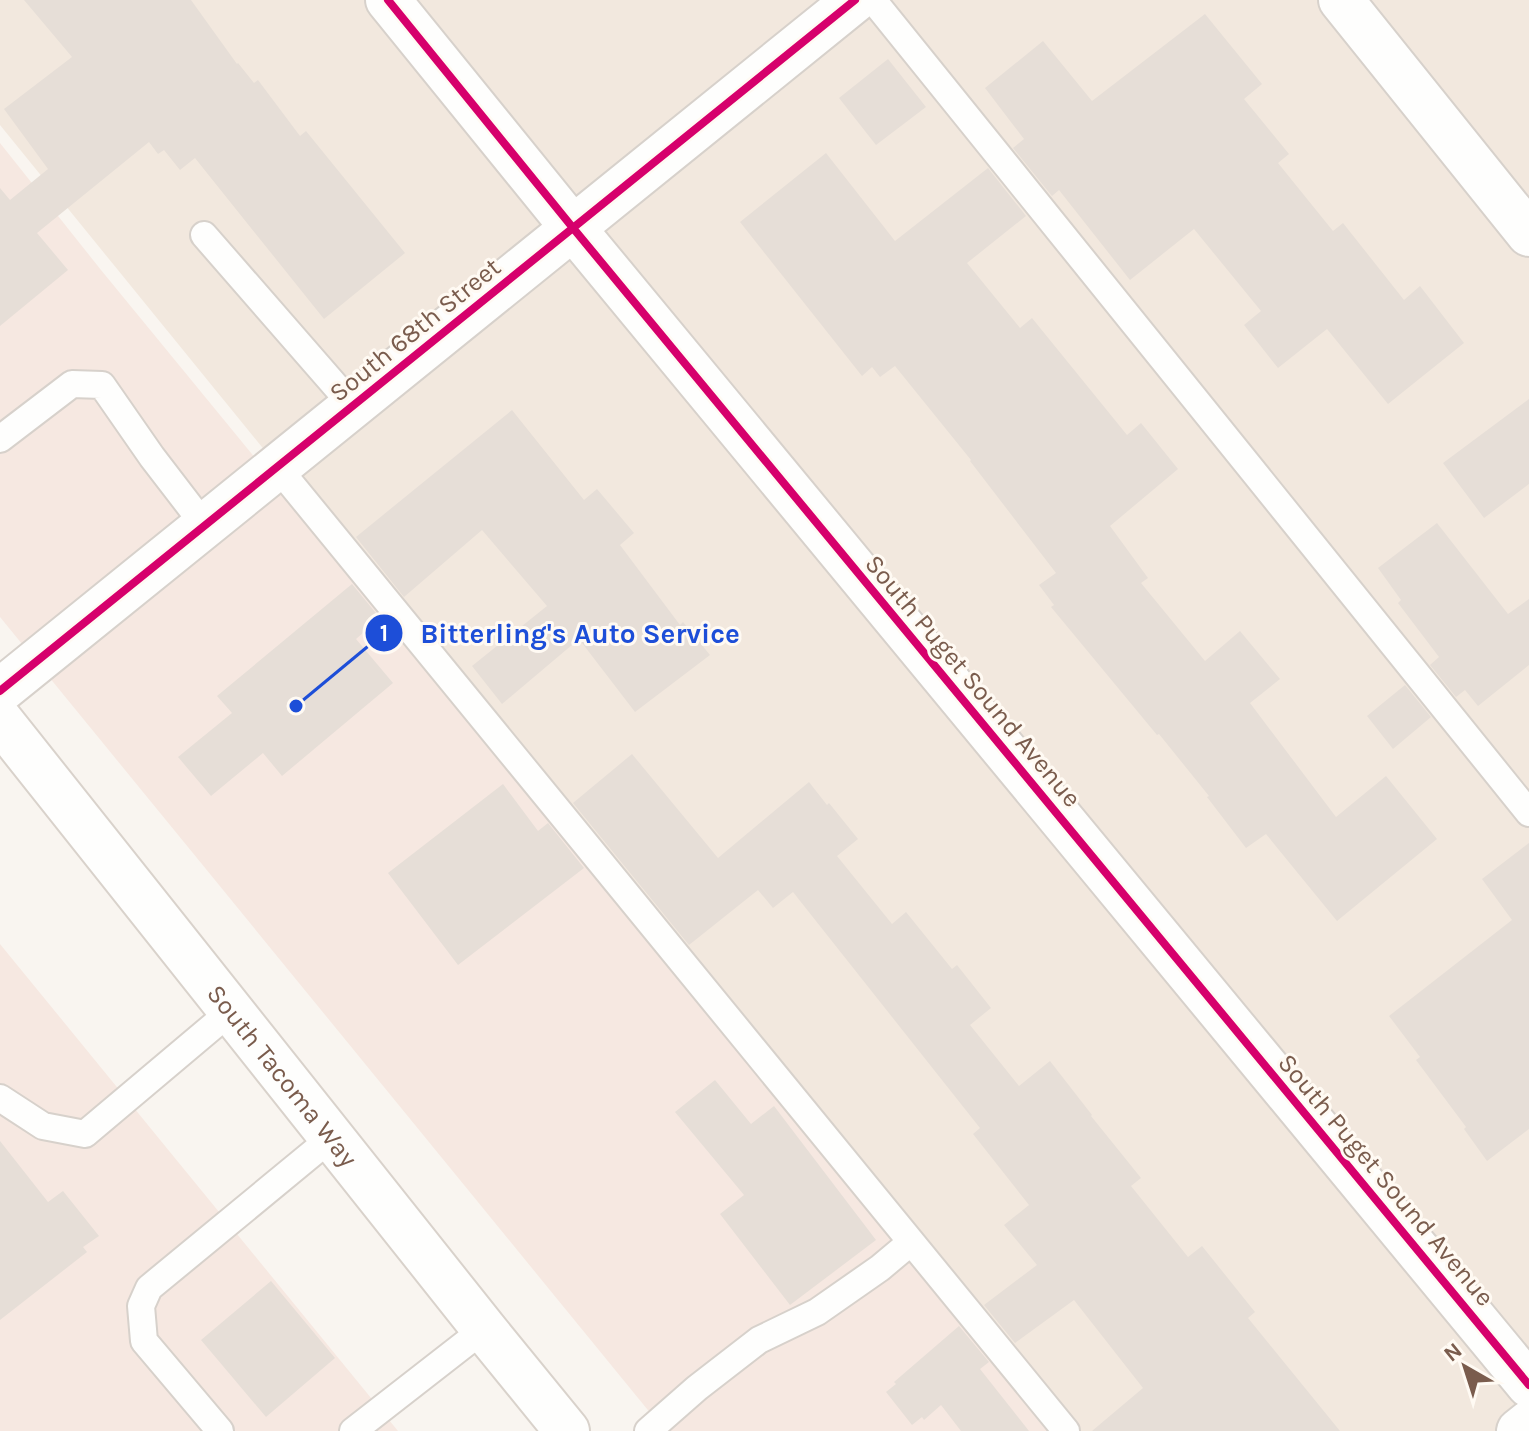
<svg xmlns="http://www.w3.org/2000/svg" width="1529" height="1431" font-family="Karla,sans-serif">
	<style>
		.residential { fill: #f2e8de }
		.commercial { fill: #f6e8e1 }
		.building { fill: #e6ded7 }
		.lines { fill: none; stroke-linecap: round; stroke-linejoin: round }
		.service-casing { stroke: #d7d1cb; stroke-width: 30 }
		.minor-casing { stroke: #d7d1cb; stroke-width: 48 }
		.tertiary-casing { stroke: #d7d1cb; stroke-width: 48 }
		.secondary-casing { stroke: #d9d2cb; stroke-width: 48 }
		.service { stroke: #fefefd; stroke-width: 26 }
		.minor { stroke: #fefefd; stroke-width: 44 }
		.tertiary { stroke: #fefefd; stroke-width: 44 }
		.secondary { stroke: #fefefd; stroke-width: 44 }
		.cycleway-casing { stroke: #fffaf3; stroke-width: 13 }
		.cycleway { stroke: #d6006c; stroke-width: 8 }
		.labels { text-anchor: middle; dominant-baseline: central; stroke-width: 6; stroke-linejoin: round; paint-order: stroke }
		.street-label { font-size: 26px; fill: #7a5c4d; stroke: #fffaf3 }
		.leader { fill: none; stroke: #1d4ed8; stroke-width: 3 }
		.callout-dot { fill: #1d4ed8; stroke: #fffaf3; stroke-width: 3 }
		.mark-label { font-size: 24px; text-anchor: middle; font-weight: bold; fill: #fff }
		.callout-label { font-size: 28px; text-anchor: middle; font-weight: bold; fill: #1d4ed8; stroke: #fffaf3; stroke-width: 6; stroke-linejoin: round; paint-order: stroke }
	</style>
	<rect width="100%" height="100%" fill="#f9f5f0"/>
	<path class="residential" d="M0,0H1529V1431H1062L0,125Z"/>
	<path class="commercial" d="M0,143L101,270L1053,1431H665L0,617Z
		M0,944L398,1431H0Z"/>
	<path class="building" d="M24,0H191L237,64L238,63L254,83L258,80L300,136L306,131L405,253L324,319L195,158L180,170L164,150L158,154L149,142L37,233L68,270L0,326V188L10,200L48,169L4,109L72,57Z
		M1205,14L1262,84L1244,99L1289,154L1278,163L1333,231L1343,223L1404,300L1420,286L1464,343L1388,404L1327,329L1278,368L1244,325L1261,311L1194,229L1130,280L1059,190L1052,196L1013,148L1024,139L985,88L1043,41L1092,101Z
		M888,59L926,107L876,145L839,98Z
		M826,153L895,241L988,168L1026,216L967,263L1020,328L1032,318L1127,435L1141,423L1178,469L1110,526L1148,578L1141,583L1205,661L1240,631L1280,679L1250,703L1336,817L1386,776L1437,839L1337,921L1266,834L1246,848L1207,797L1209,796L1159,734L1157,735L1051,607L1054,605L1039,585L1056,573L970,461L971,460L895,366L880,377L872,367L862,376L740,222Z
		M1529,399V484L1484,518L1443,463Z
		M512,410L584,500L597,489L634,533L620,545L680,625L683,622L710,655L635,712L579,639L502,704L472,666L547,606L482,530L404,597L356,537Z
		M1437,523L1508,614L1529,599V665L1478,706L1465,690L1456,697L1430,665L1439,657L1398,603L1401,600L1378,568Z
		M352,584L380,618L356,639L393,683L282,776L263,753L211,796L178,757L232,713L217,696Z
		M1405,685L1431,717L1393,749L1367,716Z
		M632,754L718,858L809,782L827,805L829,803L858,839L837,856L892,924L906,912L952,969L957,965L991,1008L970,1025L1019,1086L1050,1061L1092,1115L1091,1116L1141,1178L1131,1186L1188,1257L1202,1246L1255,1312L1248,1318L1340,1431H1092L1143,1388L1074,1300L1015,1343L984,1305L1037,1265L1004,1225L1029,1205L973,1134L980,1128L793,892L773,908L758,890L689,945L573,803Z
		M503,784L538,831L548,823L584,868L458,965L388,873Z
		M1529,843V1129L1487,1161L1464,1129L1466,1127L1416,1060L1420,1057L1389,1016L1512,920L1482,879Z
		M715,1080L751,1124L774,1106L876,1240L790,1305L720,1214L744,1195L675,1112Z
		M0,1141L48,1202L63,1191L99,1236L83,1247L87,1252L0,1320Z
		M271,1281L335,1358L266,1417L201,1340Z
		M959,1326L989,1362L980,1369L1029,1431H961L941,1405L924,1420L922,1417L912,1425L886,1392L896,1384L894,1382Z"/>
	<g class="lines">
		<defs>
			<path id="service" d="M873,0L1529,813
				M204,235L353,406
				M0,439L72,384L102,385L152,457L205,526
				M278,468L1066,1431
				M0,1098L43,1126L85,1134L231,1011
				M220,1431L144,1341L141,1306L149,1288L331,1138
				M353,1431L484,1329
				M648,1431L697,1388L759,1340L817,1312L880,1268L911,1242"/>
			<path id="minor" d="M1341,0L1529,234
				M0,691L855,0
				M1519,1431L1529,1423"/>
			<path id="tertiary" d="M388,0L573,228L1529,1385"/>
			<g id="secondary">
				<path id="s1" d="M0,720L484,1329L567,1431"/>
			</g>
		</defs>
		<use href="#service" class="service-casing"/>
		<use href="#minor" class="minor-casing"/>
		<use href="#tertiary" class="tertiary-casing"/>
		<use href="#secondary" class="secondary-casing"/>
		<use href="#service" class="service"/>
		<use href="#minor" class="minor"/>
		<use href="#tertiary" class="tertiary"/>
		<use href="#secondary" class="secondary"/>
		<defs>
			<path id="cycleway" d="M388,0L573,228L1529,1385
				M0,691L855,0"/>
		</defs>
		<use href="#cycleway" class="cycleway-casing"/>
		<use href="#cycleway" class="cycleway"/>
	</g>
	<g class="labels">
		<g class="street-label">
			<text transform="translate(415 330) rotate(-39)">South 68th Street</text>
			<text transform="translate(973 681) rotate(50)">South Puget Sound Avenue</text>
			<text stroke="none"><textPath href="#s1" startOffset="454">South Tacoma Way</textPath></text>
			<text transform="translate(1386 1180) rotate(50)">South Puget Sound Avenue</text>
		</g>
	</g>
	<path class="leader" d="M296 706L384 633"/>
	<g class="callout-dot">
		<circle cx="296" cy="706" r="8"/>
		<circle cx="384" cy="633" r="20"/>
	</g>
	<g class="mark-label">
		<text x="384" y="641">1</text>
	</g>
	<g class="callout-label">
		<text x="580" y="643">Bitterling's Auto Service</text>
	</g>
	<g transform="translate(1465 1367) rotate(321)" stroke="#fffaf3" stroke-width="6" paint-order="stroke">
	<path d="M0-6L14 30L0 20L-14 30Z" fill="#7a5c4d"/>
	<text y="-12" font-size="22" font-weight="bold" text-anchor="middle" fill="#7a5c4d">N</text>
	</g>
</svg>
